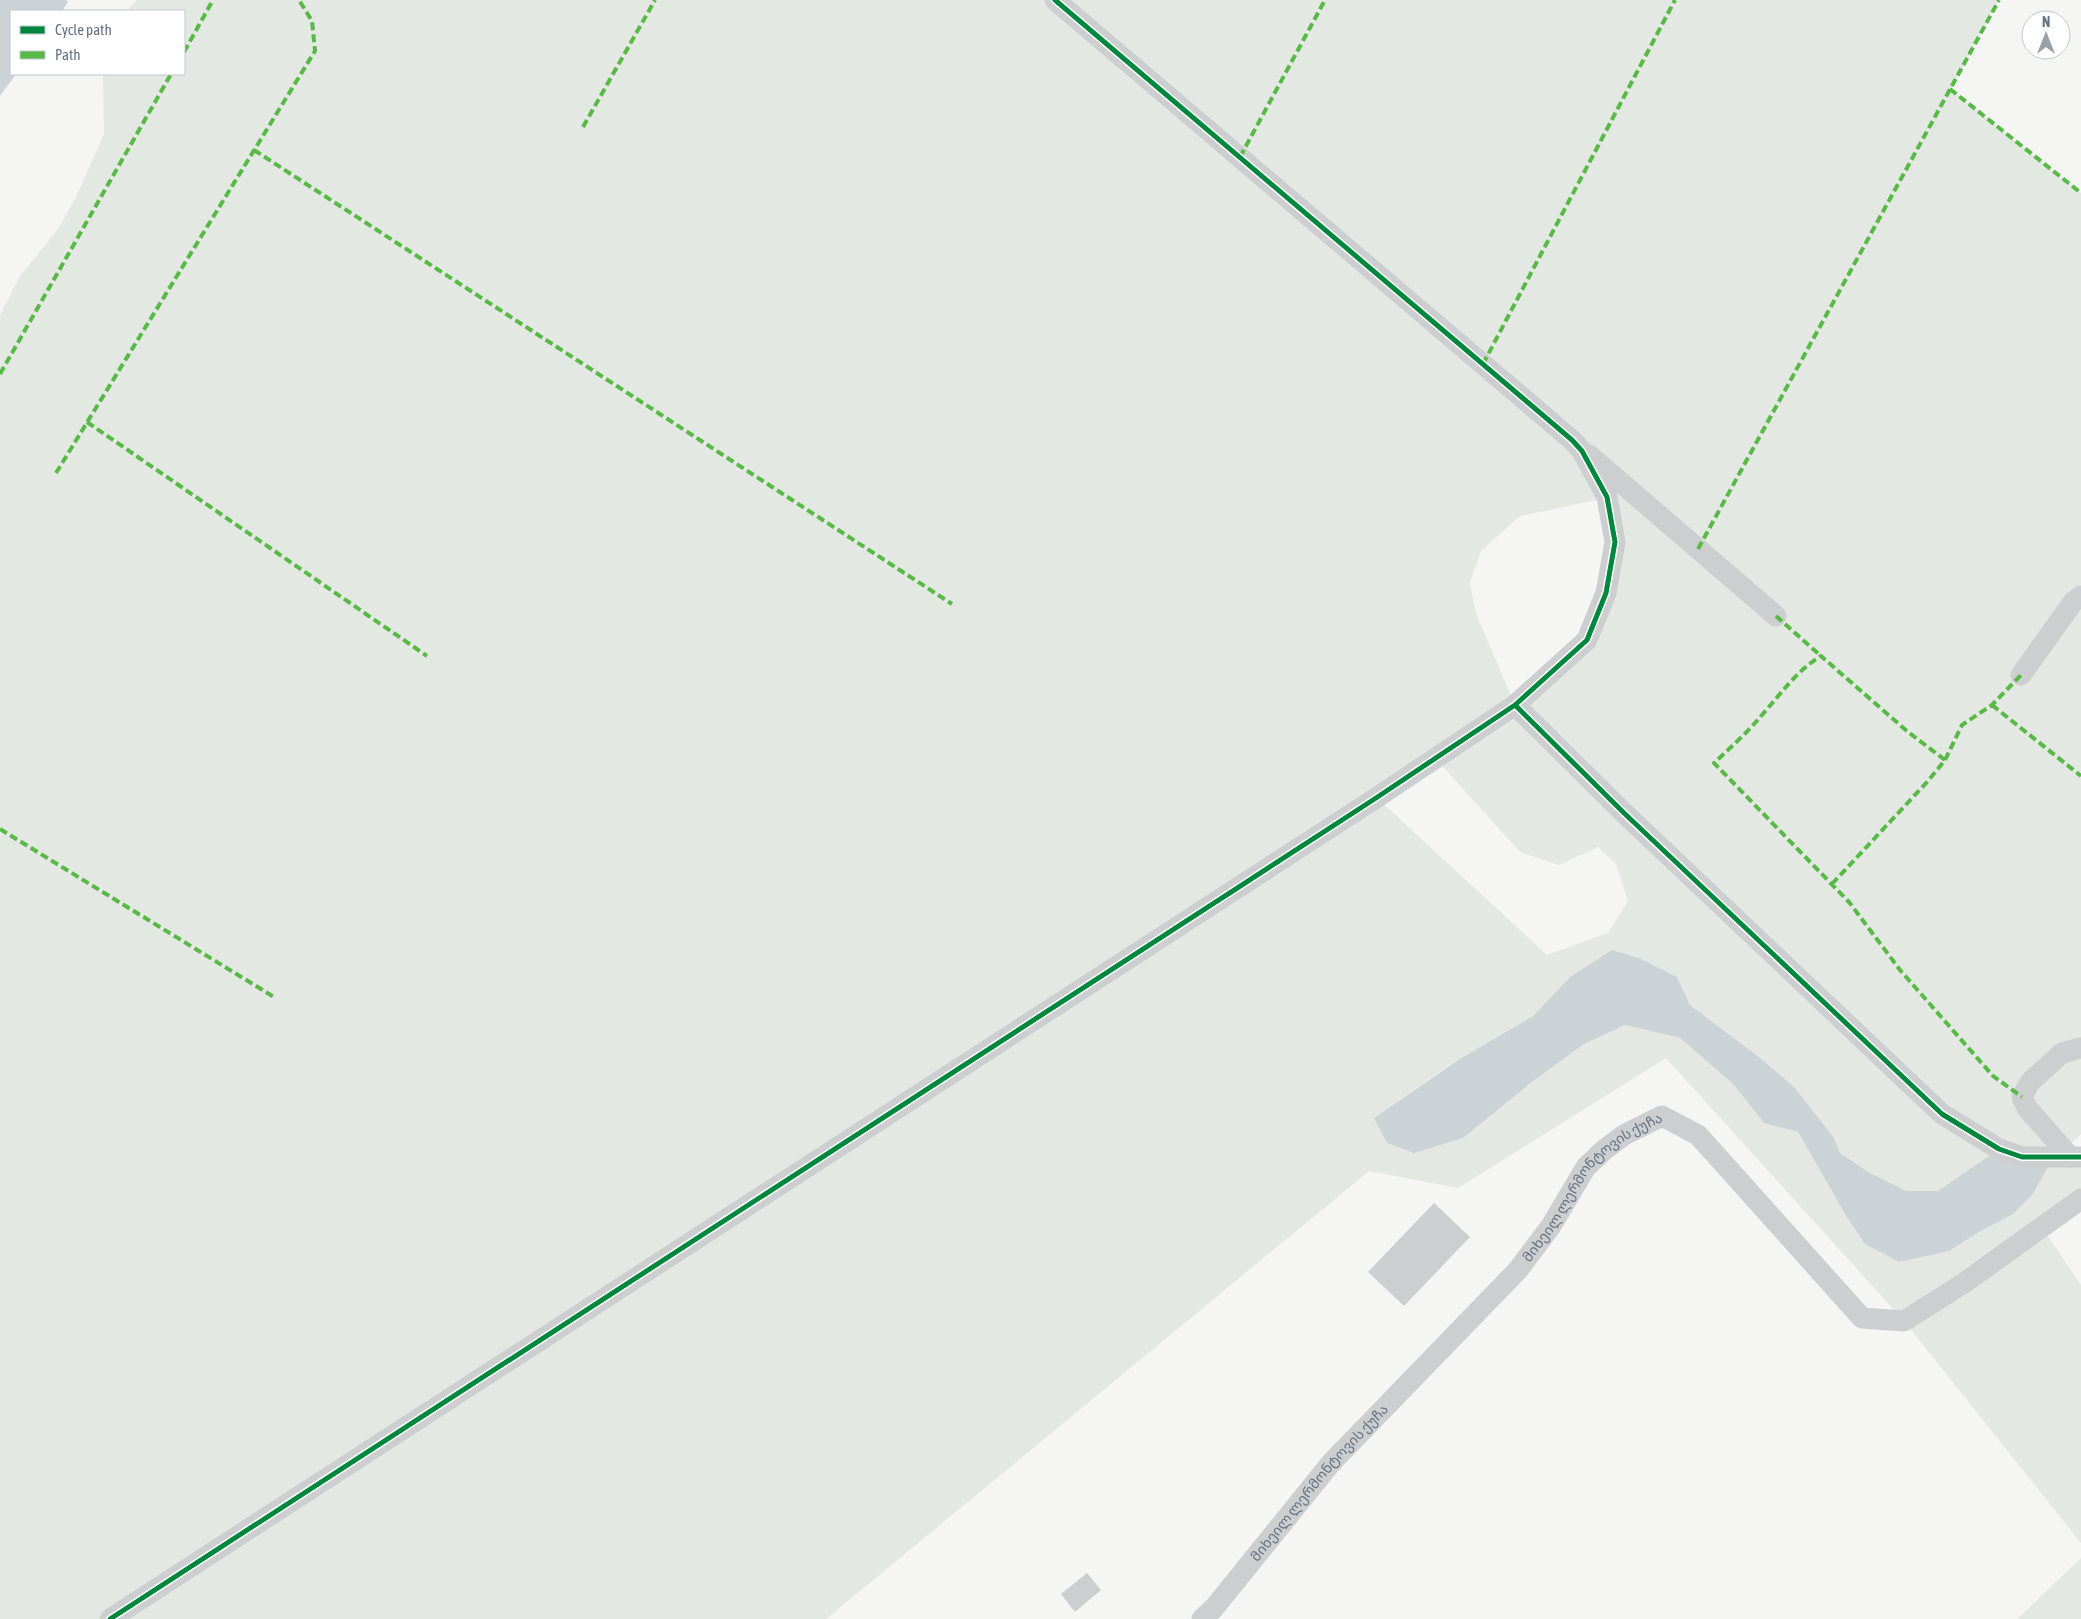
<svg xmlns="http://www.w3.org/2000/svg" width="2081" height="1619" font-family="'Asap Condensed','Noto Sans Georgian',sans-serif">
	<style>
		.green { fill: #e4e8e2; fill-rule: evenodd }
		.water { fill: #ccd3d7 }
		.building { fill: #cdcecf }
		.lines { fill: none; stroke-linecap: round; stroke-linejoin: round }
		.minor { stroke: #cdcecf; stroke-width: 21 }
		.quiet { stroke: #58b947; stroke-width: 4; stroke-dasharray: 8 4; stroke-linecap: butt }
		.cycleway-casing { stroke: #fff; stroke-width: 8 }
		.cycleway { stroke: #00873e; stroke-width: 5 }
		.labels { text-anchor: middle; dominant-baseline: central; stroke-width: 5; stroke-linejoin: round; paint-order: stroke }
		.street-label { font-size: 14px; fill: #657284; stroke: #fff }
	</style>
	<rect width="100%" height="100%" fill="#f5f5f4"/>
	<path class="green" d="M137,0H1999L1951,89L2081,193V1134L2055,1157H2081V1199L2041,1226L2081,1285V1543L1904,1321L1666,1058L1458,1188L1369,1171L826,1619H0V315L20,276L58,229L76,197L104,134L103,74H184V11H127ZM1607,498L1606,593L1587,640L1515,705L1476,614L1470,582L1481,551L1520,516ZM1436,759L1520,852L1559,865L1598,847L1616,864L1628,901L1608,933L1547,955L1377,798ZM1570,977H1677L1690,1005L1759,1057L1834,1138L1840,1153L1870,1173L1907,1191H1938L1999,1150L1979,1232L1949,1251L1845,1214L1798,1132L1764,1123L1733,1084L1680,1038L1625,1025L1584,1044L1528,1085L1374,1118L1449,1065L1533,1016Z
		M2081,1558V1619H2017Z"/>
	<path class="water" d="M0,0H66L68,2L62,11H11V74H16L0,96Z
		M1612,950L1641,959L1677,977L1690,1005L1759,1057L1795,1088L1834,1138L1840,1153L1870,1173L1907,1191H1938L1999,1149L2054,1157L2032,1195L2013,1214L1979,1232L1949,1251L1899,1262L1865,1244L1845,1214L1798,1132L1764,1123L1733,1084L1680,1038L1625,1025L1584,1044L1528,1085L1463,1138L1414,1153L1387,1143L1374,1118L1458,1060L1533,1016L1570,977Z"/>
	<path class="building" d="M1434,1203L1470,1237L1404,1306L1368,1272Z
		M1087,1573L1101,1590L1075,1612L1061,1594Z"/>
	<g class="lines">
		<g class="minor">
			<path d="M1055,0L1572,440L1582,451L1607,497L1615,542L1606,593L1587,640L1515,705"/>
			<path d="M1589,455L1776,616"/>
			<path d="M2021,675L2073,602L2081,596"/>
			<path d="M2070,1157L2027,1108L2022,1097L2030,1082L2062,1053L2081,1048"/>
			<path d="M110,1619L1376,798L1515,705L1624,813L1942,1114L1999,1149L2022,1157H2081"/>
			<path id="s1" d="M1202,1619L1214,1608L1331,1463L1518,1270L1551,1226L1586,1167L1604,1150L1624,1135L1662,1116L1698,1135L1862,1318L1904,1321L1964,1283L2081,1199"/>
		</g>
		<path class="quiet" d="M184,52L213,0
			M1950,89L2081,193
			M583,127L655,0
			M254,150L952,604
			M1240,157L1325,0
			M1483,364L1675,0
			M0,374L171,74
			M87,422L427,656
			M56,473L315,51L312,21L299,0
			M1698,549L1999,0
			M1776,616L1821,656
			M1992,705L2081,776
			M1945,760L1908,732L1821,656C1796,671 1781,694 1761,716C1747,733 1730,748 1714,763L1849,902L1900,970L1993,1076L2022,1097
			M0,829L274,997
			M1832,884L1928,781L1945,760L1962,725L1992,705L2021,675"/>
		<defs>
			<path id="cycleway" d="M1055,0L1572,440L1582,451L1607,497L1615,542L1606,593L1587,640L1515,705
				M110,1619L1376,798L1515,705L1624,813L1942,1114L1999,1149L2022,1157H2081"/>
		</defs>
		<use href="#cycleway" class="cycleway-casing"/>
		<use href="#cycleway" class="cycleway"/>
	</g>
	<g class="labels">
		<g class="street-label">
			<text stroke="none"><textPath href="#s1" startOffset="585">მიხეილ ლერმონტოვის ქუჩა</textPath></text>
			<text stroke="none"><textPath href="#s1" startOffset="180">მიხეილ ლერმონტოვის ქუჩა</textPath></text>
		</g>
	</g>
	<rect x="10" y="10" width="175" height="65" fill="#ffffff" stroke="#c1c7ce"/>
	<rect x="20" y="26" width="25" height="8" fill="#00873e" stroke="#c1c7ce"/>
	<text x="55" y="35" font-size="15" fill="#657284">Cycle path</text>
	<rect x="20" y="51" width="25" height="8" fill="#58b947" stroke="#c1c7ce"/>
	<text x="55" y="60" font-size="15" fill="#657284">Path</text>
	<g transform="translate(2046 35)"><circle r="24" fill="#ffffff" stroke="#c1c7ce"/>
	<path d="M0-4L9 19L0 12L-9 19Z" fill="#97a0ab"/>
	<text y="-8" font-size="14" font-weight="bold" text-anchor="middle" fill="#657284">N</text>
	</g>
</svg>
